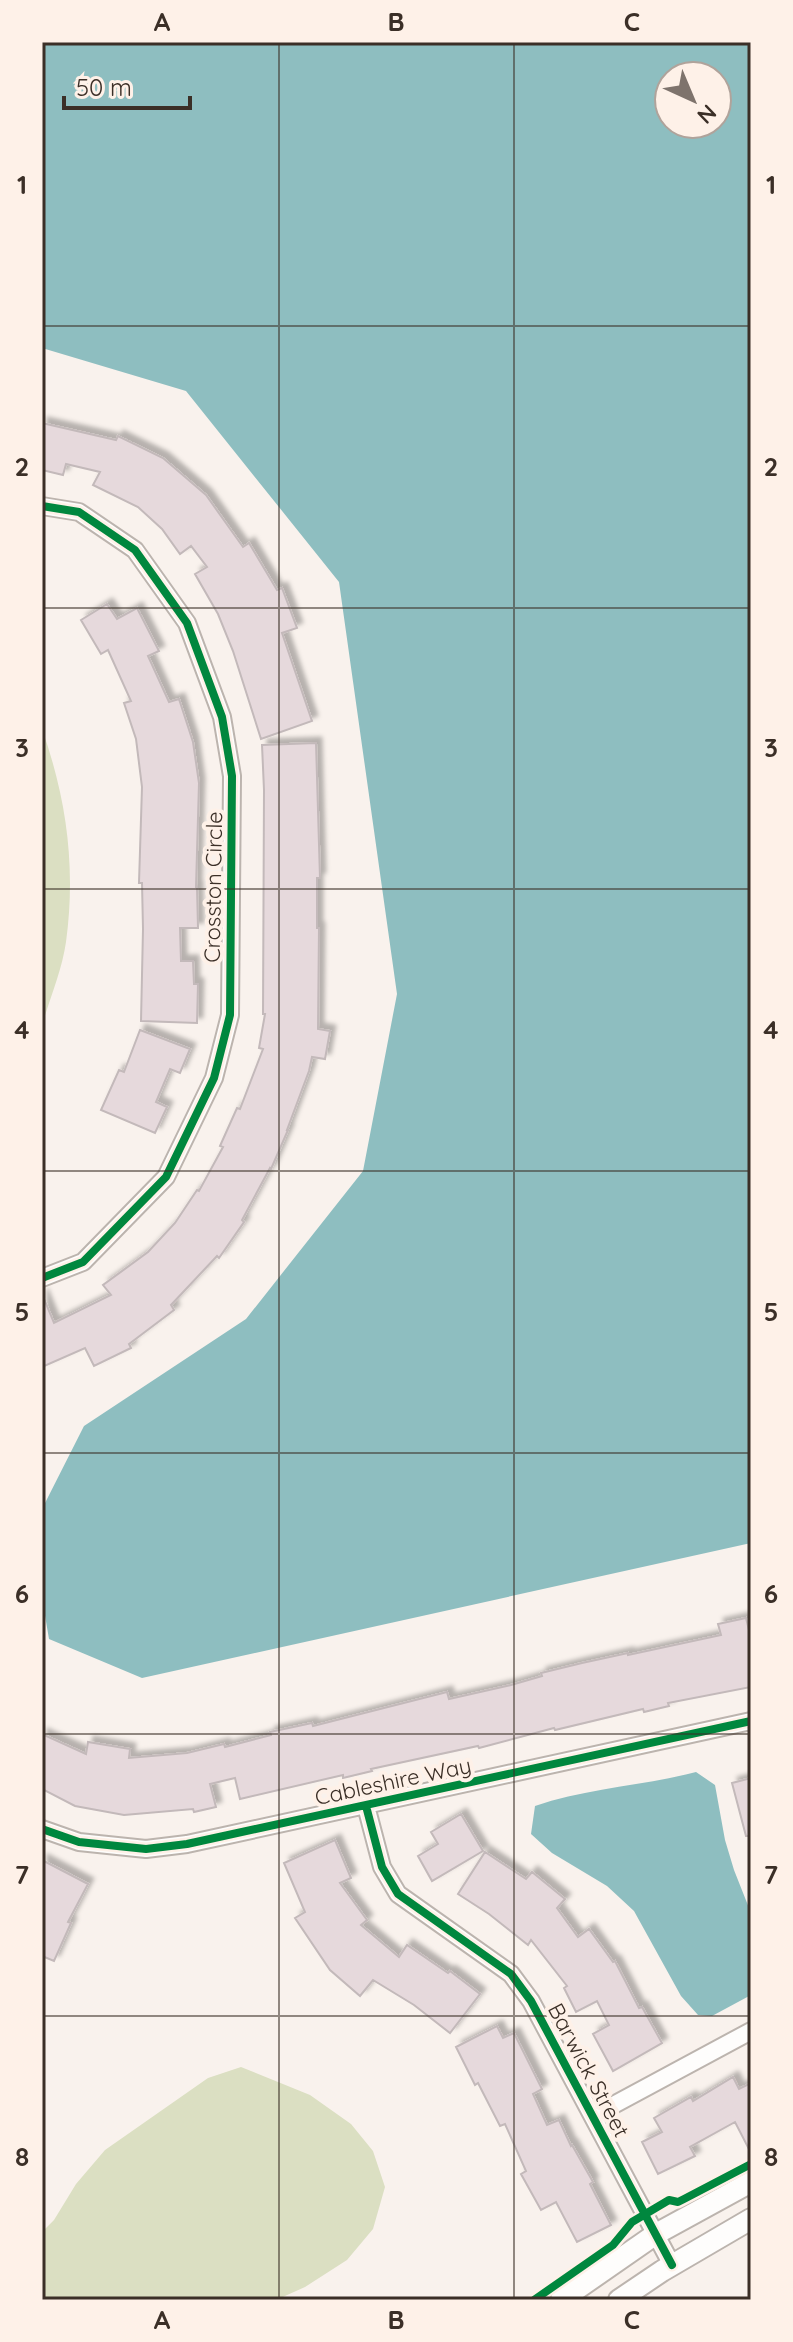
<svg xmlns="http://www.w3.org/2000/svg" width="793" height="2342" font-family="Quicksand,sans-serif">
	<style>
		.green { fill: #dbdfc2 }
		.water { fill: #8ebec0; fill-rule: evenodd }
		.building { fill: #e6d9dc; stroke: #c3b9ba; stroke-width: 2; filter: url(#shadow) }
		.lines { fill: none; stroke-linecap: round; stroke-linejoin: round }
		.minor-casing { stroke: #bcb4ae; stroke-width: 20 }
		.tertiary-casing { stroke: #bcb4ae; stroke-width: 24 }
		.minor { stroke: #fefdfc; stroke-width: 16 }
		.tertiary { stroke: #fefdfc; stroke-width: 20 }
		.cycleway-casing { stroke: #fef1e8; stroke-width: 13 }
		.cycleway { stroke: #00873e; stroke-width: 8 }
		.grid { fill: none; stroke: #3b2f27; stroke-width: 2; stroke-opacity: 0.55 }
		.labels { text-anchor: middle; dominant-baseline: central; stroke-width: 8; stroke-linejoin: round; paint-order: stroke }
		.street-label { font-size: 22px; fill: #3b2f27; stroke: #fef1e8 }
		.neatline { fill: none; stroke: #3b2f27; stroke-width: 3 }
		.grid-label { font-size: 26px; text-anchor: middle; font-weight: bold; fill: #3b2f27 }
	</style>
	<defs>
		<filter id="shadow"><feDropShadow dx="5.5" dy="-5.5" stdDeviation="2" flood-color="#0004"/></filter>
	</defs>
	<rect width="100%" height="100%" fill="#f9f2ed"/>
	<path class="green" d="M42,729C67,800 76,868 66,942C62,970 50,998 42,1025Z
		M241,2067L310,2095L351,2124L373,2151L385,2187L373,2229L347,2260L305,2287L276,2300H42V2232L54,2220L76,2184L105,2150L208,2078Z"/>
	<path class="water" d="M42,42H751V1543L142,1678L49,1639L42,1598V1509L84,1426L246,1319L363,1171L397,994L339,582L186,391L42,348ZM669,76H717V124H669Z
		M696,1772L715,1785L725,1840L734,1870L751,1913V1995L712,2016L698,2015L681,1996L634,1911L607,1886L552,1853L531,1834L535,1806C587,1788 643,1786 696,1772Z"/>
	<path class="building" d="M42,423L116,440L118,436L163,458L206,495L243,547L249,543L277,590L282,588L297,628L282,633L312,721L261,739L233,651L218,614L195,574L207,567L191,546L180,554L162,529L138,507L93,485L100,472L66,464L63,475L42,470Z
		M107,604L117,619L137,608L159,651L148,656L169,702L179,699L193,742L199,783L196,887H197L198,928H180L181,961H193L194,984H198L197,1023L141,1021L143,929L142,883H139L142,787L136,739L124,703L131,701L108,650L101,654L81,620Z
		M316,743L320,878H317V928H319L318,1029L330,1031L325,1059L312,1057L309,1071L287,1130H288L271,1169L270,1168L242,1220L244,1222L219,1258L217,1256L171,1305L174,1310L129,1344L131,1348L94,1366L85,1348L42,1367V1294L54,1323L111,1295L103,1285L148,1252L175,1223L197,1190L199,1191L223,1147L220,1146L237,1108L240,1109L263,1049L259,1048L265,1014H263L264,790L262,745Z
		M140,1030L190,1049L180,1073L170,1069L156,1102L167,1107L155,1133L101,1110L119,1070L124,1072Z
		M746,1618L751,1638V1687L668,1703L669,1706L644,1712L643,1709L555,1730L554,1728L479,1748L478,1746L371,1769L372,1771L343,1778V1775L240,1799L235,1778L210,1784L216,1807L194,1812L193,1809L124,1815L75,1806L42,1789V1734L86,1754L88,1742L130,1749L129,1758L187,1753L224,1744L225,1747L271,1735L270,1732L312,1723L313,1726L447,1692L449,1699L511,1685L542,1676L541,1673L582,1663L628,1653V1655L721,1635L718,1624Z
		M751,1778V1836H746L732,1783Z
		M461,1814L483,1851L432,1881L418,1856L438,1844L431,1832Z
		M335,1840L351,1878L340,1883L367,1920L361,1925L399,1957L407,1945L448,1973L450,1971L480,1994L450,2033L414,2005L373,1980L360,1996L330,1970L295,1918L305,1912L284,1863Z
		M485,1852L526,1879L532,1872L565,1899L557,1908L578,1937L589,1929L613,1962L615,1961L639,2008L642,2007L662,2043L613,2071L593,2034L609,2025L597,2001L576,2012L564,1988L567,1986L531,1940L528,1945L489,1914L458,1894Z
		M42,1860L88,1884L68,1922L71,1923L54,1961L42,1956Z
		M497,2026L503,2038L514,2033L542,2089L533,2094L547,2125L559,2120L571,2146L572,2145L593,2182L590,2184L611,2225L577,2242L556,2202L541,2210L521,2174L526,2171L505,2124L500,2126L478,2083L475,2085L456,2047Z
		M733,2077L739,2089L751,2083V2153L735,2122L690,2147L695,2156L658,2174L642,2142L662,2132L654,2118L691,2097L693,2101Z"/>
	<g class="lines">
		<defs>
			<path id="minor" d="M42,506L79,512L135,550L187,623L222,717L232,776L230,1015L214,1078L166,1177L83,1262L42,1278
				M366,1806L382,1867L398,1894L511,1974L531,2001L672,2265
				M42,1829L79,1842L146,1849L187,1844L751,1721
				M593,2116L751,2031"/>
			<path id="tertiary" d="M561,2300L656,2234L751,2182
				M619,2300L662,2271L751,2219"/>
		</defs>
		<use href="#minor" class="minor-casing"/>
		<use href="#tertiary" class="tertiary-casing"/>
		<use href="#minor" class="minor"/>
		<use href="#tertiary" class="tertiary"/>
		<defs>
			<path id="cycleway" d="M42,506L79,512L135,550L187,623L222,717L232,776L230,1015L214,1078L166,1177L83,1262L42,1278
				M366,1806L382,1867L398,1894L511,1974L531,2001L672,2265
				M42,1829L79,1842L146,1849L187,1844L751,1721
				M534,2300L613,2245L632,2222L669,2200L678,2202L684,2199L751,2164"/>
		</defs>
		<use href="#cycleway" class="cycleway-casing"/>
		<use href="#cycleway" class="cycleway"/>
	</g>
	<path class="grid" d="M279,42V2300M514,42V2300M42,326H751M42,608H751M42,889H751M42,1171H751M42,1453H751M42,1734H751M42,2016H751"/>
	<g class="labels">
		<g class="street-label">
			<text transform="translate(213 887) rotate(-89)">Crosston Circle</text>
			<text transform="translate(393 1781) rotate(-12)">Cableshire Way</text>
			<text transform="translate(589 2070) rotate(62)">Barwick Street</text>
		</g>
	</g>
	<rect width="793" height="2342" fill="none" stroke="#fef1e8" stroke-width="88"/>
	<g transform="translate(693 100) rotate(136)"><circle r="38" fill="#fef1e8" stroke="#b0a39b" stroke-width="2"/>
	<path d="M0-6L14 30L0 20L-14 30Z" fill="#7e736c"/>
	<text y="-12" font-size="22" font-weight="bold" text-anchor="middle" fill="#3b2f27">N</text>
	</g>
	<path d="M64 96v12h126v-12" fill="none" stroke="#3b2f27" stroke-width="4"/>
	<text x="76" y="96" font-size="24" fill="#3b2f27" stroke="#fef1e8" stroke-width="6" paint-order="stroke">50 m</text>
	<rect x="44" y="44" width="705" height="2254" class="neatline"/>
	<g class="grid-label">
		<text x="162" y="31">A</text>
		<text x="396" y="31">B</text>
		<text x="632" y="31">C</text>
		<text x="22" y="194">1</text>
		<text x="771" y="194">1</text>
		<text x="22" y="476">2</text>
		<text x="771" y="476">2</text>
		<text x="22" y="757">3</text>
		<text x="771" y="757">3</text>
		<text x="22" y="1039">4</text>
		<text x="771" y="1039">4</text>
		<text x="22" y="1321">5</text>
		<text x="771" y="1321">5</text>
		<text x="22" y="1603">6</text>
		<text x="771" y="1603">6</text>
		<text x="22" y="1884">7</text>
		<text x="771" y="1884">7</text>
		<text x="22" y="2166">8</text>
		<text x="771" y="2166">8</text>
		<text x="162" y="2329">A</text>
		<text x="396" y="2329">B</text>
		<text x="632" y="2329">C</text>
	</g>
</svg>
